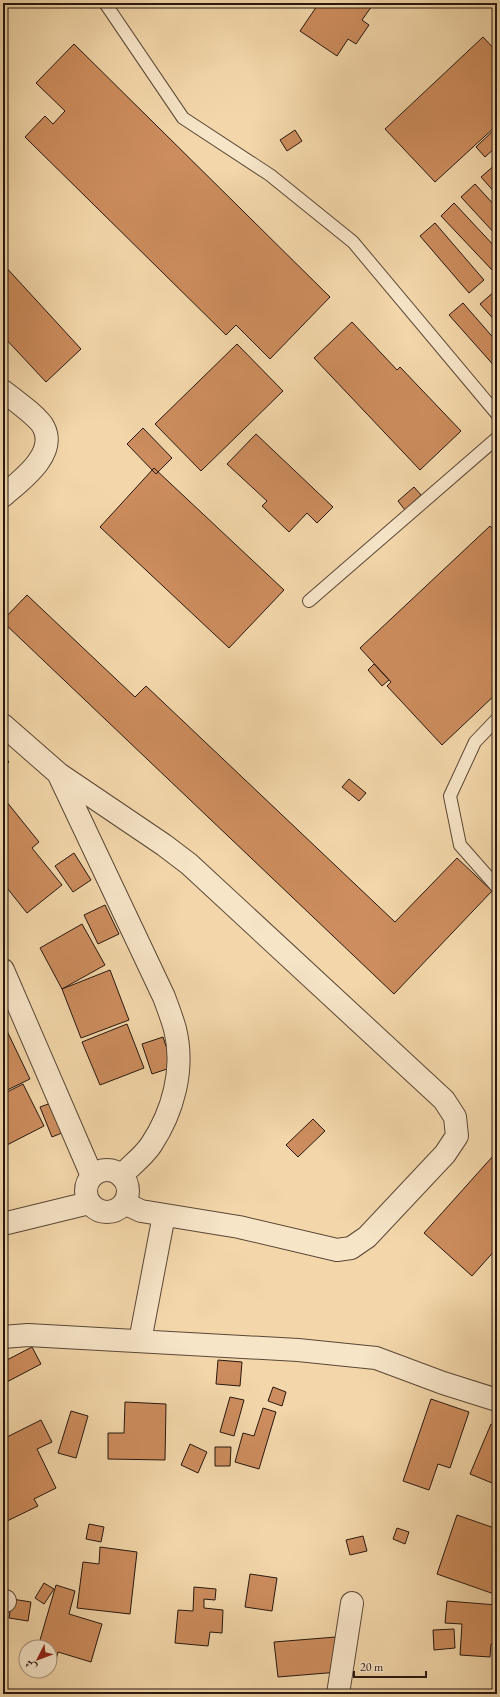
<svg xmlns="http://www.w3.org/2000/svg" width="500" height="1697" font-family="'EB Garamond',Amiri,serif">
	<style>
		.building { fill: #cd8d5e; stroke: #271710 }
		.lines { fill: none; stroke-linecap: round; stroke-linejoin: round }
		.lane-casing { stroke: #5a4736; stroke-width: 14 }
		.street-casing { stroke: #5a4736; stroke-width: 24 }
		.lane { stroke: #f7e5c8; stroke-width: 12 }
		.street { stroke: #f7e5c8; stroke-width: 22 }
	</style>
	<rect width="100%" height="100%" fill="#f3d7aa"/>
	<filter id="stains"><feTurbulence type="fractalNoise" baseFrequency=".005" numOctaves="4"/><feColorMatrix values="0 0 0 0 .2 0 0 0 0 .09 0 0 0 0 .02 0 0 0 .5 -.17"/></filter>
	<radialGradient id="worn" r=".72"><stop offset=".6" stop-color="#630" stop-opacity="0"/><stop offset="1" stop-color="#630" stop-opacity=".3"/></radialGradient>
	<path class="building" d="M319,3H374L362,20L369,25L356,44L348,39L337,56L300,31Z
		M483,37L497,52V125L435,182L385,129Z
		M74,44L330,297L270,359L236,325L226,335L25,137L45,116L53,124L65,111L36,83Z
		M497,127V146L485,157L476,147Z
		M295,130L302,141L287,151L280,140Z
		M496,164L497,166V195L481,177Z
		M475,184L497,208V236L461,197Z
		M454,203L497,249V267L493,271L441,216Z
		M435,223L484,280L469,293L420,236Z
		M3,264L81,349L46,382L3,336Z
		M495,291L497,293V323L480,304Z
		M463,303L497,342V369L449,315Z
		M352,322L397,370L400,367L461,431L420,470L314,358Z
		M237,344L283,391L201,471L155,424Z
		M143,428L172,458L156,474L127,444Z
		M256,434L333,507L317,523L307,513L289,532L262,506L267,501L227,464Z
		M154,468L284,590L229,648L100,527Z
		M414,487L421,495L405,510L398,501Z
		M490,526L497,534V693L442,745L387,686L391,682L360,648Z
		M27,595L135,697L146,686L395,922L457,858L492,891L394,994L3,622V620Z
		M374,664L389,680L382,686L368,670Z
		M3,755L9,762L3,767Z
		M349,779L366,793L359,801L342,787Z
		M6,801L39,842L32,848L62,885L27,913L3,883V803Z
		M74,853L91,880L73,892L55,866Z
		M105,905L119,934L98,944L84,915Z
		M82,924L105,965L62,989L40,948Z
		M110,970L129,1020L81,1038L62,989Z
		M127,1024L144,1068L100,1085L82,1042Z
		M7,1031L30,1079L3,1092V1033Z
		M163,1037L173,1067L152,1074L142,1044Z
		M23,1084L44,1126L3,1147V1094Z
		M62,1099L74,1128L52,1137L40,1107Z
		M313,1119L325,1131L298,1157L286,1145Z
		M493,1156L497,1160V1248L472,1276L424,1233Z
		M32,1347L41,1364L3,1384V1362Z
		M218,1360L242,1362L240,1386L216,1384Z
		M273,1387L286,1392L282,1406L268,1401Z
		M230,1397L244,1400L234,1436L220,1432Z
		M431,1399L469,1412L450,1468L438,1464L429,1490L403,1481Z
		M125,1402L166,1404L165,1460L108,1459V1433H124Z
		M263,1408L276,1412L259,1469L235,1462L243,1433L254,1436Z
		M71,1411L88,1416L76,1458L58,1453Z
		M41,1420L52,1442L37,1449L56,1488L34,1499L38,1506L5,1522L3,1519V1439Z
		M491,1424L497,1426V1485L470,1474Z
		M190,1444L207,1452L198,1473L181,1465Z
		M215,1447H231L230,1466H215Z
		M457,1515L497,1529V1595L437,1574Z
		M89,1524L104,1527L101,1542L86,1539Z
		M397,1528L409,1532L405,1544L393,1539Z
		M363,1536L367,1551L350,1555L346,1540Z
		M100,1547L137,1552L130,1614L77,1608L83,1562L99,1564Z
		M250,1574L277,1578L272,1611L245,1607Z
		M44,1583L54,1589L44,1604L35,1598Z
		M56,1585L75,1591L69,1614L102,1624L91,1662L58,1652L54,1667L50,1666V1647H38Z
		M194,1587L216,1589L215,1600L204,1599V1608L223,1610L222,1633L210,1632L208,1646L175,1643L178,1610L193,1611Z
		M12,1599L31,1602L28,1621L9,1618Z
		M447,1601L497,1605V1644H491L490,1657L460,1655L462,1624L445,1623Z
		M454,1629L455,1648L434,1650L433,1630Z
		M336,1637L339,1672L278,1677L274,1642Z"/>
	<g class="lines">
		<defs>
			<path id="lane" d="M105,3L183,118L270,175L353,242L497,414
				M309,601L497,438
				M497,719L475,742L450,796L460,845L497,887"/>
			<path id="street" d="M3,391C12,398 40,418 44,428C57,455 20,481 3,496
				M3,725L59,774L164,845L189,864L444,1100L455,1117L457,1136L445,1154L367,1237L351,1248L337,1250L239,1227L141,1211L124,1203
				M59,775L164,997C168,1008 172,1018 175,1029C185,1069 173,1112 151,1145C143,1157 130,1166 121,1176
				M3,970L92,1176
				M86 1191a21 21 0 1 1 42 0a21 21 0 1 1-42 0Z
				M3,1224L89,1203
				M3,1337L28,1335L298,1350L376,1358L443,1383L497,1400
				M140,1341L164,1215
				M3,1602L5,1601
				M338,1694L352,1603"/>
		</defs>
		<use href="#lane" class="lane-casing"/>
		<use href="#street" class="street-casing"/>
		<use href="#lane" class="lane"/>
		<use href="#street" class="street"/>
	</g>
	<rect width="500" height="1697" fill="none" stroke="#f3d7aa" stroke-width="16"/>
	<rect x="4" y="4" width="492" height="1689" fill="none" stroke="#271710" stroke-width="2"/>
	<rect x="8" y="8" width="484" height="1681" fill="none" stroke="#271710"/>
	<g transform="translate(38 1659) rotate(228)"><circle r="19" fill="#f7e5c8" stroke="#a4937e"/>
	<path d="M0-3L7 15L0 10L-7 15Z" fill="#8f2418"/>
	<text y="-6" font-size="11" font-weight="bold" text-anchor="middle" fill="#271710">ش</text>
	</g>
	<path d="M354 1671v6h72v-6" fill="none" stroke="#271710" stroke-width="2"/>
	<text x="360" y="1671" font-size="12" fill="#271710" stroke="#f7e5c8" stroke-width="3" paint-order="stroke">20 m</text>
	<rect width="100%" height="100%" filter="url(#stains)"/>
	<rect width="100%" height="100%" fill="url(#worn)"/>
</svg>
